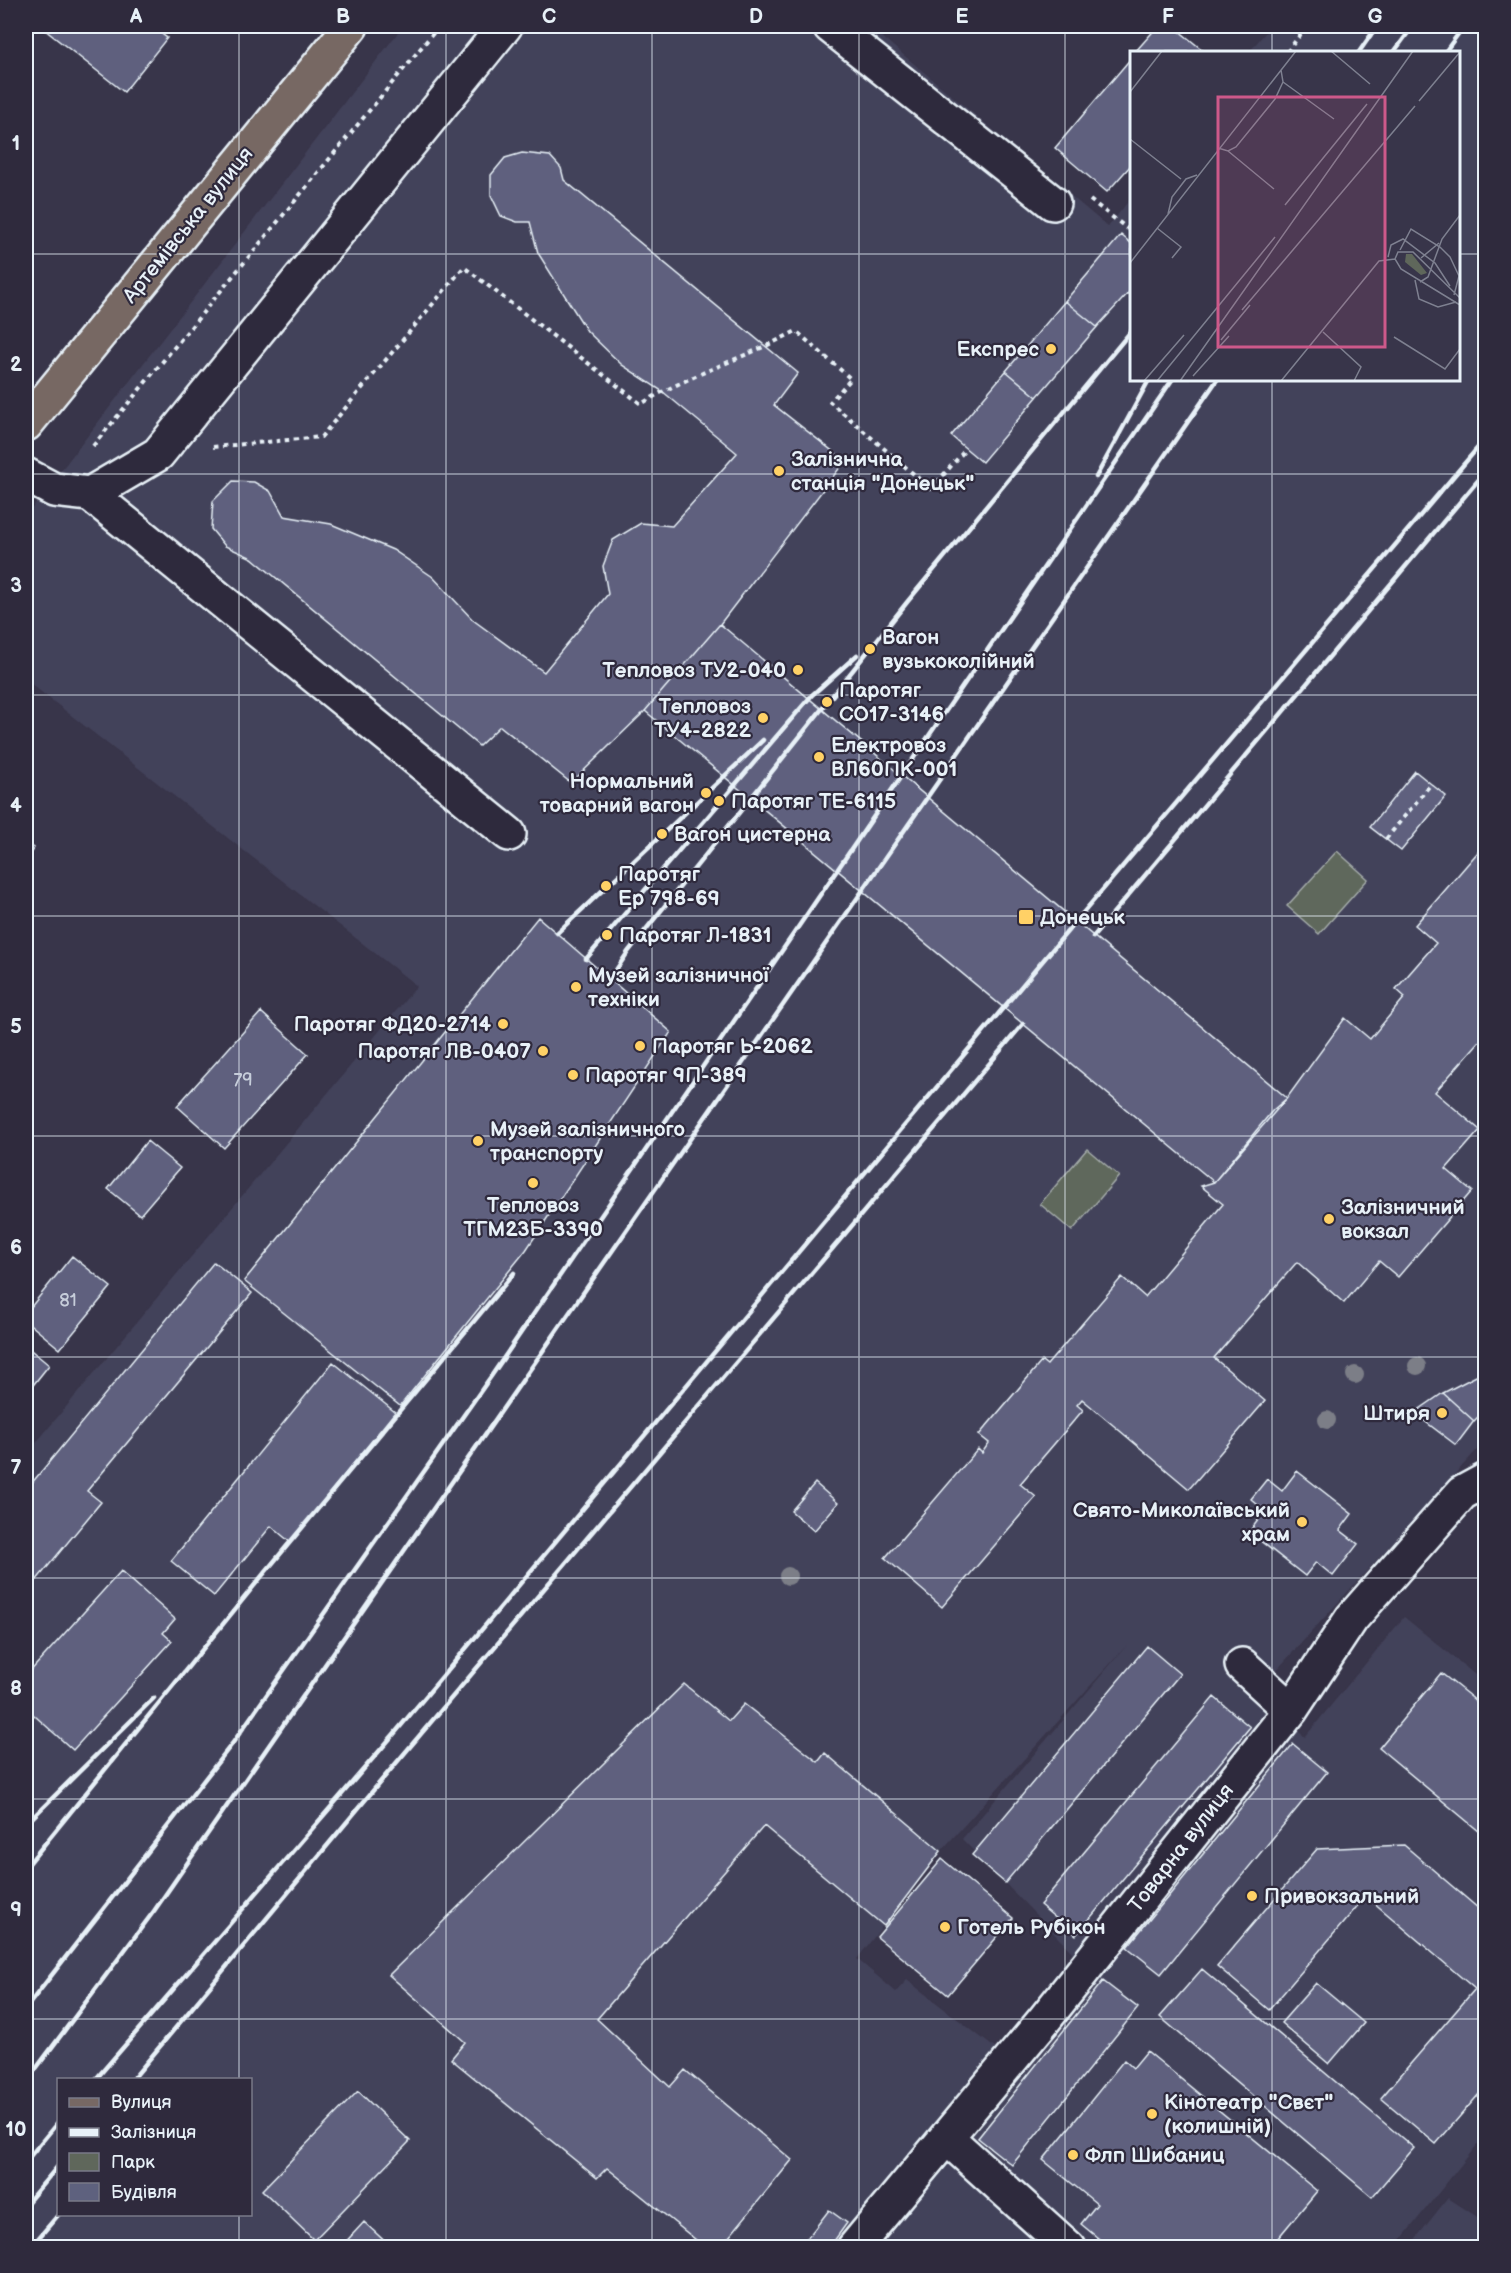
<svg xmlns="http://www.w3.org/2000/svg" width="1511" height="2273" font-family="'Balsamiq Sans',sans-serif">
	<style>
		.built { fill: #43425a; fill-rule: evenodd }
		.green { fill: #5f675b; stroke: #a4acaa; stroke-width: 1.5 }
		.building { fill: #5e617e; stroke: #e8f1f8; stroke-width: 1.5 }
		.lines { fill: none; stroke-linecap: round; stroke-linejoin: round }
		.minor-casing { stroke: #e8f1f8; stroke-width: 38 }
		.major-casing { stroke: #e8f1f8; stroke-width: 38 }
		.path { stroke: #e8f1f8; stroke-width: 4; stroke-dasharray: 4.5 4.5; stroke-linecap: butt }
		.minor { stroke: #2f2a3d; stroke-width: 33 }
		.major { stroke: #776864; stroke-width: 33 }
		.rail { stroke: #e8f1f8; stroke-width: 4.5 }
		.tree { fill: #7b7e87 }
		.grid { fill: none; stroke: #e8f1f8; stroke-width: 1.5; stroke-opacity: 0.55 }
		.poi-dot { fill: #ffd166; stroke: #2f2a3d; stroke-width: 2 }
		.labels { text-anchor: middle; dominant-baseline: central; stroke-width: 4.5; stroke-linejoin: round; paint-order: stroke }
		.number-label { font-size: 18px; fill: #c6cdda }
		.street-label { font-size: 21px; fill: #e8f1f8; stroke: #2f2a3d }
		.poi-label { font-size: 21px; font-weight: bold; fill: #e8f1f8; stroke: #2f2a3d; text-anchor: start }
		.inset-road { fill: none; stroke: #7e8090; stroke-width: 1.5 }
		.view { fill: #cd598a; fill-opacity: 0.15; stroke: #cd598a; stroke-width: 3 }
		.inset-edge { fill: none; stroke: #e8f1f8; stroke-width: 3 }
		.neatline { fill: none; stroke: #e8f1f8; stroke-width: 2 }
		.grid-label { font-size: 20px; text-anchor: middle; font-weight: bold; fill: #e8f1f8 }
	</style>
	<rect width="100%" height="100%" fill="#38354a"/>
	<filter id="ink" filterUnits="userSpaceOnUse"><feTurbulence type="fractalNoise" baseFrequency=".0167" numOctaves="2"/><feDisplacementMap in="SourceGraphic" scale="12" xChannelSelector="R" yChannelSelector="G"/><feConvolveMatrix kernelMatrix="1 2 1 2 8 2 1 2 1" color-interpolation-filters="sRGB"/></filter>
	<g filter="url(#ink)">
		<path class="built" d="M403,26H869L1108,227L1131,198L1132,380H1458V52H1249L1271,26H1485V1441L1254,1695L1305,1737L1404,1617L1485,1683V2135L1395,2247L651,2248L643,2242L638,2248L26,2247V1455L417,986L26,680V516ZM1128,1644L962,1839L1073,1953L996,2049L907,1980L896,1992L857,1959L941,1851ZM58,2080H250V2214H58Z
			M1448,2198L1485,2222V2247H1409Z"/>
		<path class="green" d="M1337,851L1368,879L1319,934L1287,906Z
			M1087,1149L1119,1176L1072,1231L1040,1204Z"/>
		<path class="building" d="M40,26H151L167,38L124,92Z
			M1158,26H1173L1205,52H1135Z
			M1132,57V164L1107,192L1055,148Z
			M522,153L550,156L561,168L564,180L798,373L774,405L845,461L720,624L645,711L571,783L500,726L479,746L252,558L225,546L211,529L213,501L233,481L254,482L270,491L284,516L331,524L393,550L433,577L473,620L544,672L608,594L603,566L613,540L641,523L672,526L737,453L662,391L622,365L587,331L538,253L530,222H517L501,216L491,195V175L505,158Z
			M1121,235L1132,244V289L1097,327L1065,301Z
			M1065,301L1097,327L1037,397L1006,371Z
			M1006,371L1037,397L982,462L951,436Z
			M720,624L1287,1098L1214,1182L645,711Z
			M1415,771L1446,796L1401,851L1370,827Z
			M26,842L34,848L26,859Z
			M1486,843V858L1478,852Z
			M1478,852L1486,858V1034L1435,1092L1480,1130L1446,1169L1472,1191L1398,1277L1379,1261L1344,1303L1297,1262L1214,1358L1265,1401L1189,1489L1082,1399L1077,1405L1083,1410L1020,1484L1036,1497L942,1607L885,1558L978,1449L982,1453L989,1443L979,1435L1042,1361L1047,1365L1122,1277L1145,1297L1223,1204L1201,1186L1214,1182L1273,1110L1287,1098L1345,1018L1370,1039L1405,997L1396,989L1436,943L1415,925Z
			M538,917L671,1032L526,1250L400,1406L244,1281Z
			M261,1012L308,1054L224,1148L177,1106Z
			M147,1141L180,1168L140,1215L108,1189Z
			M72,1256L111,1287L60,1349L26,1321V1313Z
			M214,1262L252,1293L87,1491L101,1502L26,1593V1490Z
			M26,1346L49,1365L26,1394Z
			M333,1362L395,1412L290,1542L271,1526L214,1596L171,1561Z
			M1486,1371V1409L1474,1421L1443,1393Z
			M1443,1393L1474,1421L1456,1445L1414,1413Z
			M1297,1471L1352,1514L1340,1530L1358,1544L1333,1576L1316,1562L1305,1576L1249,1532L1265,1511L1251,1499L1267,1479L1282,1491Z
			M815,1483L838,1503L814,1531L791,1511Z
			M121,1571L175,1619L163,1633L172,1641L73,1750L26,1708V1676Z
			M1147,1646L1180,1674L1005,1883L972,1855Z
			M1441,1673L1486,1709V1837L1379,1748Z
			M684,1684L729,1721L744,1704L818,1762L825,1753L941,1851L884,1926L764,1826L597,2019L670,2087L685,2070L792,2160L720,2248H706L607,2168L597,2178L451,2059L465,2042L389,1975Z
			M1214,1697L1250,1727L1076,1935L1040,1905Z
			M1293,1744L1327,1772L1161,1974L1127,1947Z
			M1404,1845L1486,1915V2086L1436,2144L1381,2098L1475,1989L1366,1896L1269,2010L1217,1966L1317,1849Z
			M942,1859L1013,1918L948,1995L877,1937Z
			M1202,1969L1414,2148L1372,2197L1160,2017Z
			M1103,1981L1138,2008L1012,2165L978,2138Z
			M1316,1983L1364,2023L1329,2064L1281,2023Z
			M1147,2051L1317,2191L1278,2238L1290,2248H1110L1081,2224L1097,2204L1043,2160L1124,2060L1133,2068Z
			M358,2091L410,2141L314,2240L262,2190Z
			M829,2210L847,2223L829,2248H815L806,2240Z
			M364,2222L392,2248H340Z"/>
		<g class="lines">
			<defs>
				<path id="minor" d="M830,26L1053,203
					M26,475L54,490L90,494L158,454L505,26
					M90,494L509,834
					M1242,1665L1291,1710
					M947,2138L1069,2248
					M854,2248L1044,2020L1291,1710L1352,1618L1462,1493L1486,1480"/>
				<path id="major" d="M26,424L351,26"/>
			</defs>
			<use href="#minor" class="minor-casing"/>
			<use href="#major" class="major-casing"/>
			<path class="path" d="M1287,52L1307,26
				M1090,200L1132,232
				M93,446L439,26
				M213,447L321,437L464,267L641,404C690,374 746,358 796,331L851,379L830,402L931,489L966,449
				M1386,839L1431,784"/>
			<use href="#minor" class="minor"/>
			<use href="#major" class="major"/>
			<path class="rail" d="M1359,52L1377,26
				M1394,52L1413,26
				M1445,52L1464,26
				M1096,477L1149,380
				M557,933L763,740
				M1093,937L1486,471
				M586,959L812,695L857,655
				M610,979L628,952L908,601L1132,330
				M26,1824L154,1698
				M26,1867L262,1576L514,1273
				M26,2008L232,1744L492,1375L1172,380
				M95,2080L394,1734L1077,920L1486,438
				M132,2080L381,1781L1023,1024
				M26,2082L154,1911L1217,380
				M26,2161L58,2122
				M26,2204L58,2166
				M30,2248L59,2214"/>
		</g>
		<g class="tree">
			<circle cx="1417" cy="1366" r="9"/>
			<circle cx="1355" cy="1375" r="9"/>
			<circle cx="1327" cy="1420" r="9"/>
			<circle cx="788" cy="1576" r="9"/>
		</g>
	</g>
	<path class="grid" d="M239,26V2080M446,26V2248M652,26V2248M859,26V2248M1065,26V2248M1272,26V52M26,254H1132M1458,254H1486M1272,380V2248M26,474H1486M26,695H1486M26,916H1486M26,1136H1486M26,1357H1486M26,1578H1486M26,1799H1486M26,2019H1486M239,2214V2248"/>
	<g class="poi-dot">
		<circle cx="1051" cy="349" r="6"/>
		<circle cx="779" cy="471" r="6"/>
		<circle cx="870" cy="649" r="6"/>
		<circle cx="798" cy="670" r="6"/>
		<circle cx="827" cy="702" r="6"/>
		<circle cx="763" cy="718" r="6"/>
		<circle cx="819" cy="757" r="6"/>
		<circle cx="706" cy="793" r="6"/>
		<circle cx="719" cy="801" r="6"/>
		<circle cx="662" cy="834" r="6"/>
		<circle cx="606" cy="886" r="6"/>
		<rect x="1018" y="909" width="16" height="16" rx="3"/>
		<circle cx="607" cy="935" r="6"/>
		<circle cx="576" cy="987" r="6"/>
		<circle cx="503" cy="1024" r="6"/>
		<circle cx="640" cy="1046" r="6"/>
		<circle cx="543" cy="1051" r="6"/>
		<circle cx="573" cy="1075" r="6"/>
		<circle cx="478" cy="1141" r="6"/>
		<circle cx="533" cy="1183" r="6"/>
		<circle cx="1329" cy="1219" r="6"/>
		<circle cx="1442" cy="1413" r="6"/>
		<circle cx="1302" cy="1522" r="6"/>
		<circle cx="1252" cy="1896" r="6"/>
		<circle cx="945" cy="1927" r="6"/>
		<circle cx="1152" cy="2114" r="6"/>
		<circle cx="1073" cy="2155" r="6"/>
	</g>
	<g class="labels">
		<g class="number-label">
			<text x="243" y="1080">79</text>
			<text x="68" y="1300">81</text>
		</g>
		<g class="street-label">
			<text transform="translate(188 225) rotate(-51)">Артемівська вулиця</text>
			<text transform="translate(1181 1848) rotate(-52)">Товарна вулиця</text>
		</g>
		<g class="poi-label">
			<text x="1039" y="349" text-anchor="end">Експрес</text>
			<text x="791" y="459">Залізнична<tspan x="791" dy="24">станція "Донецьк"</tspan></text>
			<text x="882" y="637">Вагон<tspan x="882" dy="24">вузькоколійний</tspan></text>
			<text x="786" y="670" text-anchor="end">Тепловоз ТУ2-040</text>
			<text x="839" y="690">Паротяг<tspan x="839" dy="24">СО17-3146</tspan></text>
			<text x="751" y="706" text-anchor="end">Тепловоз<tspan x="751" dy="24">ТУ4-2822</tspan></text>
			<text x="831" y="745">Електровоз<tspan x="831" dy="24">ВЛ60ПК-001</tspan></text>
			<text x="694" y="781" text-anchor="end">Нормальний<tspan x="694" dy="24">товарний вагон</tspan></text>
			<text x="731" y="801">Паротяг ТЕ-6115</text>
			<text x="674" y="834">Вагон цистерна</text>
			<text x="618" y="874">Паротяг<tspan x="618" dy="24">Ер 798-69</tspan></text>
			<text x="1040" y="917">Донецьк</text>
			<text x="619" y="935">Паротяг Л-1831</text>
			<text x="588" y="975">Музей залізничної<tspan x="588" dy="24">техніки</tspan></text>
			<text x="491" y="1024" text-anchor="end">Паротяг ФД20-2714</text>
			<text x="652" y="1046">Паротяг Ь-2062</text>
			<text x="531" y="1051" text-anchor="end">Паротяг ЛВ-0407</text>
			<text x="585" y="1075">Паротяг 9П-389</text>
			<text x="490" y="1129">Музей залізничного<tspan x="490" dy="24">транспорту</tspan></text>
			<text x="533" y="1205" text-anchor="middle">Тепловоз<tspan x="533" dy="24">ТГМ23Б-3390</tspan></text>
			<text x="1341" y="1207">Залізничний<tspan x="1341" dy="24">вокзал</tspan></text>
			<text x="1430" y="1413" text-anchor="end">Штиря</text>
			<text x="1290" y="1510" text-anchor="end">Свято-Миколаївський<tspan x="1290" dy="24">храм</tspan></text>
			<text x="1264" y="1896">Привокзальний</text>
			<text x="957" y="1927">Готель Рубікон</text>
			<text x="1164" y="2102">Кінотеатр "Свєт"<tspan x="1164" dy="24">(колишній)</tspan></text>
			<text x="1085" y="2155">Флп Шибаниц</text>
		</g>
	</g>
	<g transform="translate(1130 51)">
		<rect width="330" height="330" fill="#38354a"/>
		<path d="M276,203H282L297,222L291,224L275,211Z" fill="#5f675b"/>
		<path class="inset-road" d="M201,0L240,33M153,31L204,68M0,41L32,0M289,50L330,1M0,88L51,128M88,97L98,100L106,96L145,48L153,31L151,19M98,100L144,138M155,154L237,53M38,163L42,146L56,128L67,124M27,177L51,196L42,207M270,199L281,178L310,196L320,206L329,225L324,244M258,206L261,194L273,188L305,212L320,235M291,207L309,192M0,212L166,0M285,229L289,248L308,256L326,251M290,231L298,226L312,188L330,164M330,247L283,201H268L265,208L271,218L330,254M112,259L285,55M193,281L231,316L224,330M264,286L315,318L330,298M91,289L120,254M63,325L99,285M14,330L54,284M27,330L145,186M50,330L283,0M151,330L249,210L265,208"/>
		<path class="view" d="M88,46H255V296H88Z"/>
		<rect width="330" height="330" class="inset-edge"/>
	</g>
	<rect width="1511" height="2273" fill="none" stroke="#2f2a3d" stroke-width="66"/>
	<rect x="57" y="2078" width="195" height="138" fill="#2f2a3d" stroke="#797a88" stroke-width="1.5"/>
	<rect x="69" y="2098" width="30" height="9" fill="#776864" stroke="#797a88" stroke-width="1.5"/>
	<text x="111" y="2108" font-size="18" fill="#e8f1f8">Вулиця</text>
	<rect x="69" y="2128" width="30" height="9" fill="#e8f1f8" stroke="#797a88" stroke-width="1.5"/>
	<text x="111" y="2138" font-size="18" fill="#e8f1f8">Залізниця</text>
	<rect x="69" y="2153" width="30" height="18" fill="#5f675b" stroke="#797a88" stroke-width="1.5"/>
	<text x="111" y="2168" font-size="18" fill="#e8f1f8">Парк</text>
	<rect x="69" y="2183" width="30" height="18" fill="#5e617e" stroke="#797a88" stroke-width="1.5"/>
	<text x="111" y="2198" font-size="18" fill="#e8f1f8">Будівля</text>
	<rect x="33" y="33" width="1445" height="2207" class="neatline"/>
	<g class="grid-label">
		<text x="136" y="23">A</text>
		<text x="343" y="23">B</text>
		<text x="549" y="23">C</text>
		<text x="756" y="23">D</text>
		<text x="962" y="23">E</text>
		<text x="1168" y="23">F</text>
		<text x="1375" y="23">G</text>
		<text x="16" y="150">1</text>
		<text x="16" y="371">2</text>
		<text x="16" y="592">3</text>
		<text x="16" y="812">4</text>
		<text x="16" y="1033">5</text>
		<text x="16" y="1254">6</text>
		<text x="16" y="1474">7</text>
		<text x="16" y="1695">8</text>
		<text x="16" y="1916">9</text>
		<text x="16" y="2136">10</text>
	</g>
</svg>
